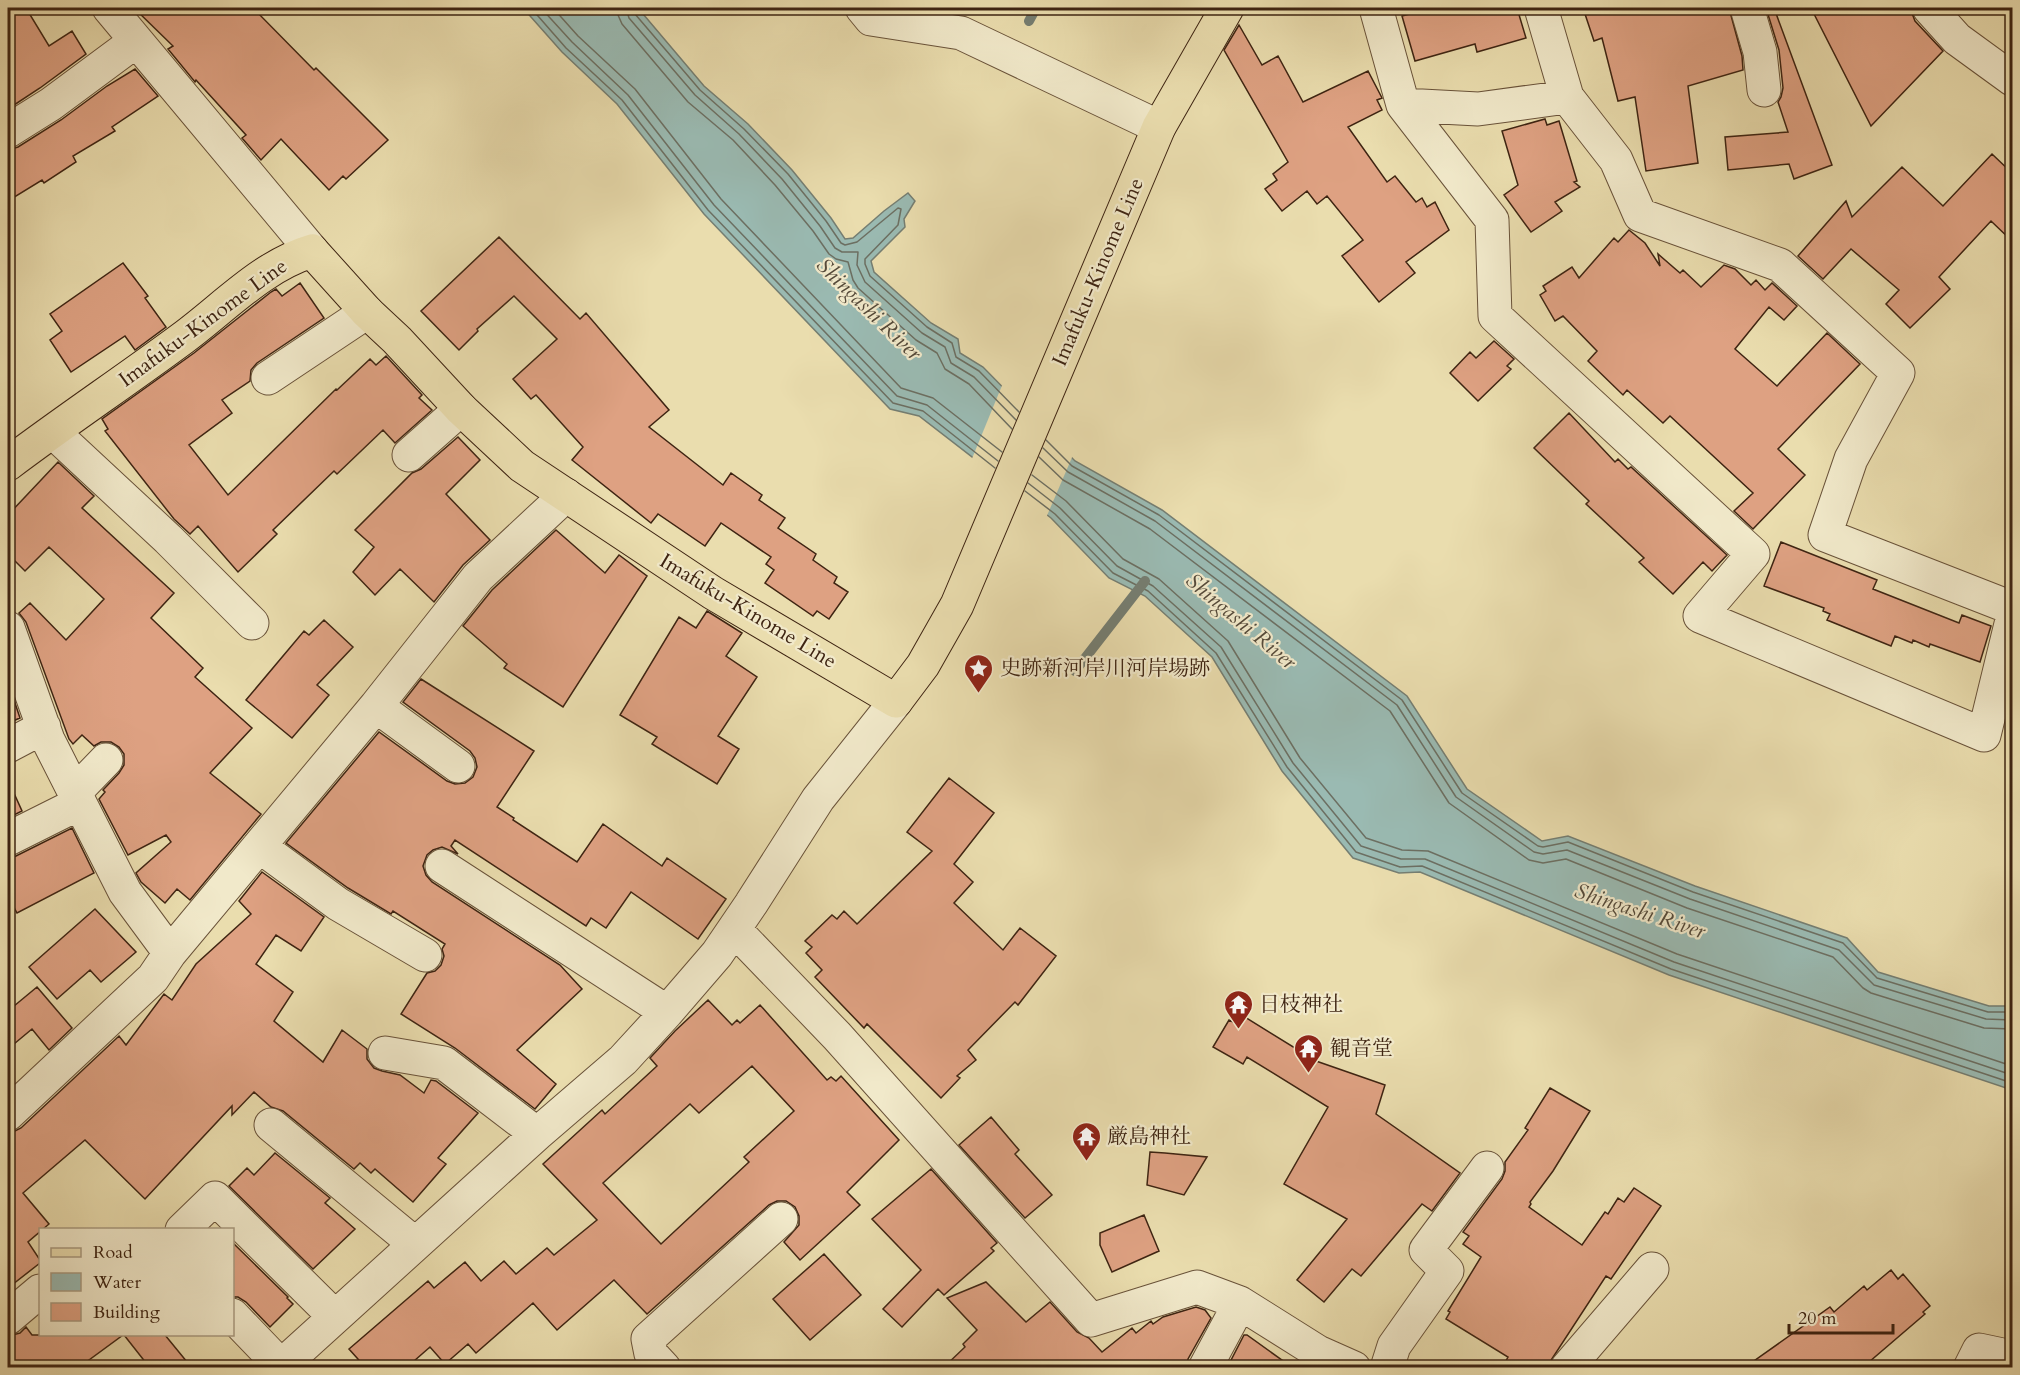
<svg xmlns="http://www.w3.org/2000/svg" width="2020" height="1375" font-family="Cardo,'Noto Serif JP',serif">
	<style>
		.water { fill: #9abab2; stroke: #757e72; stroke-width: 1.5 }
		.pier { fill: #eaddae }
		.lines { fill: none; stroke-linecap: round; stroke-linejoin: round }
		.shore { stroke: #6c6f62; stroke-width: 1.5 }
		.stream { stroke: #757e72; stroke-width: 10 }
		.building { fill: #dea182; stroke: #3e2412; stroke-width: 1.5; fill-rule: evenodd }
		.minor-casing { stroke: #695239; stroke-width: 35 }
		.major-casing { stroke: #3e2412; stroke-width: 35 }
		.minor { stroke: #f1e9ca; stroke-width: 33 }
		.major { stroke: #eaddae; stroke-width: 33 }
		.labels { text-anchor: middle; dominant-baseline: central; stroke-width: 4.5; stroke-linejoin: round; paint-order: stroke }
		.street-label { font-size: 21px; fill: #3e2412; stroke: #f1e9ca }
		.poi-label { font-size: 21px; fill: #3e2412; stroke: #f1e9ca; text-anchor: start }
		.water-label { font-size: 22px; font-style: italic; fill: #554a3a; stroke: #f1e9ca }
	</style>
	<rect width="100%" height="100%" fill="#eaddae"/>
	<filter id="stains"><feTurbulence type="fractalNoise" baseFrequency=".00333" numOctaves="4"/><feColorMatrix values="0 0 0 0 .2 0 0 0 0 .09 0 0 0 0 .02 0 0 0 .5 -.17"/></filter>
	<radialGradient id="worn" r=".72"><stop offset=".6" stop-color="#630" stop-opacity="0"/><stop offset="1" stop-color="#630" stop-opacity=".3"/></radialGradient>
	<path class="water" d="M523,8H638L704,86L748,124L792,170L831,218L845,239L853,238L884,211L908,193L915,201L904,219L905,227L871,261L874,272L931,323L958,339L960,353L983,367L1075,461L1162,510L1407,696L1467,789L1542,841L1568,836L1695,886L1847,938L1878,972L1989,1006H2012V1090L1669,975L1420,872L1399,873L1353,858L1282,771L1212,657L1145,596L1109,578L1051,518L919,416L890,409L704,214L617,104L562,52Z"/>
	<path class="pier" d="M1003,383L1073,455L1046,518L971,461Z"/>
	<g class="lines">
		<path class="shore" d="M531,8L566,48L622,100L708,210L893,403L923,411L995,468
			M541,8L572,42L628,95L714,205L897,396L927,405L998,461
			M553,8L578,36L635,89L721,199L901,388L933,398L1002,452
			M617,8L618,15L622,24L688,102L733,140L775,185L813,231L829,254L836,259L848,262L853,280L858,288L916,340L937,353L945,369L969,384L1012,429
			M626,8L629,18L695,95L739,134L782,179L820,226L835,248L842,252H858L857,265L865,282L922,333L945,347L951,363L974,377L1016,420
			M633,8L635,14L700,90L744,129L788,174L826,221L841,243L845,245L857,242L898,208L901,209L898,225L865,259V264L870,276L927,327L952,343L956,357L979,371L1019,412
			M1046,440L1072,466L1159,515L1402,700L1462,793L1538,846L1543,847L1568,842L1693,892L1843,943L1877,978L1988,1012H2012
			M1043,448L1068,472L1155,521L1397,705L1456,797L1534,852L1543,854L1567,850L1690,899L1839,950L1874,985L1986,1019L2012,1020
			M1039,457L1063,480L1150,529L1390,711L1449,803L1529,860L1543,863L1566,859L1687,908L1833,957L1863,988L1871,993L1984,1028L2012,1029
			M1032,475L1066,501L1123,559L1159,579L1228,641L1300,758L1366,838L1402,850L1428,851L1677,954L2012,1066
			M1028,483L1060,508L1117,566L1153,586L1221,647L1293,763L1361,846L1401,859H1425L1674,962L2012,1075
			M1025,491L1055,514L1113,573L1148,591L1216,653L1287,767L1356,852L1400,867L1422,866L1671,969L2012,1083"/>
		<path class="stream" d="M1029,21L1036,8
			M1075,671L1145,581"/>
	</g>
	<path class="building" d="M8,8H26L49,46L72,31L86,54L40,88L8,109Z
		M134,8H253L314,70L316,68L388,140L346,179L343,176L329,190L281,139L261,160L242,138L246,135L196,80L195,82L168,49L173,46Z
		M1432,8H1517L1526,38L1477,52L1475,44L1415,61L1402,16Z
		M1606,8H1729L1742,56L1743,70L1688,86L1698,163L1646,171L1635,97L1618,101L1602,38L1594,41L1585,14Z
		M1766,8H1774L1832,165L1794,179L1789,164L1728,170L1725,137L1788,132L1778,102L1781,97L1783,88L1779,50Z
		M1811,8H1910L1915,21L1943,51L1871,126Z
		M1239,25L1262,65L1278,56L1303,102L1368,71L1381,96L1382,98L1377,100L1382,110L1348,127L1387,182L1395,176L1416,202L1422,198L1427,207L1435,202L1449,230L1406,262L1415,273L1379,302L1342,256L1363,240L1327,196L1317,204L1307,191L1282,211L1265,189L1277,180L1273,174L1288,162L1224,50Z
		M135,69L158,96L112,127L115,131L73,156L76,162L44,183L42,180L8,201V150L18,147L61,120L107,86Z
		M1545,119L1547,125L1559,121L1577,181L1574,182L1580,187L1555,202L1562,211L1531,232L1504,195L1518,185L1502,131Z
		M1992,154L2013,174V242L1991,221L1939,277L1950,289L1910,328L1886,304L1899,290L1851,249L1823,279L1798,256L1846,201L1852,217L1902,167L1943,206Z
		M1629,230L1645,243L1660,266L1658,254L1680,273L1683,270L1701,287L1724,265L1735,269L1751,285L1756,280L1765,290L1772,283L1797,306L1784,320L1769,307L1735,349L1777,386L1827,333L1860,364L1778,449L1805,475L1753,529L1734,511L1753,493L1670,416L1663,423L1627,390L1623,395L1588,361L1597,351L1563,316L1555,321L1540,295L1546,291L1543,286L1572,267L1579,278L1614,238L1618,242Z
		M499,237L580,319L586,313L669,410L649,427L723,485L731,473L762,495L759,500L785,518L778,528L816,554L813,560L837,577L834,583L848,592L829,619L817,611L813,616L765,583L774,570L766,564L771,557L721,523L705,546L658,514L651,523L572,460L583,447L536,395L531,399L513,379L557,339L514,296L477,329L478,331L459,350L421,311Z
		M123,263L148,296L145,298L166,327L135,350L125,336L71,372L50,340L62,331L50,314Z
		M300,283L324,318L257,363L251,370L250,381L222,400L232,413L189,445L228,495L336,389L337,390L370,359L376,365L386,356L422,395L419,398L432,410L395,443L383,430L337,474L334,471L273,530L277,534L238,572L198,526L190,534L174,519L105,431L108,429L102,419L194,353L271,292L276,289L282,296Z
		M1494,341L1514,359L1507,366L1511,369L1478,401L1450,373L1470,352L1476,358Z
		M1569,413L1615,462L1618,459L1628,469L1631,467L1727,555L1712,571L1703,562L1673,594L1639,562L1644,558L1586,504L1589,501L1534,448Z
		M458,437L480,460L446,494L490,540L463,565L434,602L400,569L375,595L353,572L374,547L355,530L412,473L421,469Z
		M58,462L94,496L82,508L174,593L151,618L203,668L195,677L252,728L210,773L261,814L190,900L177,889L165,903L141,882L136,873L171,842L166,835L128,855L99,799L105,792L103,790L119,773L124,765V754L119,747L111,742H101L94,746L82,735L73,744L69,739L26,622L19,613L30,603L66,640L104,599L49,547L25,571L8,554V515Z
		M556,530L605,573L619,555L647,576L563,707L504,668L507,664L463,626L492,590Z
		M1781,542L1877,580L1873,589L1959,623L1962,615L1991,626L1980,662L1930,644L1929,647L1913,640L1912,643L1895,636L1891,646L1827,620L1830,614L1823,611L1824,608L1764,586Z
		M707,611L742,633L726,656L757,677L718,736L739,749L717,784L652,744L657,737L620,715L679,617L696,628Z
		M324,620L353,647L317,685L329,695L292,738L246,700L304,631L309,635Z
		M421,679L534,751L497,807L514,818L513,820L577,862L603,824L662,866L667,858L726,899L698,939L631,892L606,928L591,918L586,926L455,840L451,846L458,854L442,847L433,850L427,855L423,866L426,875L432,882L560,965L582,989L517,1050L556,1084L535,1109L455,1048L401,1014L427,973L435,971L441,965L444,956L442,949L445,944L393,911L391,914L348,888L286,843L379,732L447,781L455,784L465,783L473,777L477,767L475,758L470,751L403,702Z
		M8,682L20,718L8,723Z
		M949,778L994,813L954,864L973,882L954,903L1003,950L1020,928L1056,956L1018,1005L1015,1002L968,1050L976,1060L957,1076L960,1078L941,1098L867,1024L864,1028L815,977L822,970L806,953L812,947L805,941L832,915L837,919L844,911L857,924L932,851L907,832Z
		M8,780L22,811L8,818Z
		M72,828L94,873L17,913L8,896V858L16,856Z
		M262,872L324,917L301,951L276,935L256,964L293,992L274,1021L323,1062L342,1030L367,1049V1059L374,1068L382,1071L400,1075L424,1093L431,1080L436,1081L478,1113L438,1158L446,1164L413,1202L375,1169L371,1173L360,1163L354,1169L283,1111L271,1107L254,1092L232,1115V1106L145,1199L85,1140L23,1193L49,1224L28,1242L40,1260V1263L8,1288V1132H13L21,1128L119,1036L126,1045L164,994L172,1000L196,964L251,914L239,901Z
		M95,909L136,952L101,982L90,970L57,999L29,967Z
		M37,987L72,1028L49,1050L32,1029L8,1049V1011Z
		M708,1000L732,1025L737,1020L740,1023L760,1005L827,1080L831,1077L836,1081L841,1076L899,1140L847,1192L860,1205L800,1260L784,1242L799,1225V1216L795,1207L786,1201H777L769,1205L647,1314L614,1280L557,1330L533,1303L476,1353L468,1344L445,1364L430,1347L406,1368H366L349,1349L428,1281L434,1288L465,1262L481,1281L504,1261L516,1274L547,1248L554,1255L597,1220L543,1164L602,1110L605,1114L657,1066L650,1058L675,1031ZM752,1066L794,1111L744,1157L749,1162L661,1244L603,1183L690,1104L699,1113Z
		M1240,1014L1316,1061L1385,1085L1376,1114L1460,1173L1432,1211L1422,1204L1361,1276L1352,1269L1324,1302L1297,1280L1347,1219L1284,1184L1328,1107L1247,1057L1243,1064L1213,1047L1229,1020L1235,1023Z
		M1550,1088L1590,1111L1553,1171L1530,1202L1531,1204L1529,1207L1582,1245L1605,1212L1608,1214L1618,1198L1624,1202L1634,1188L1661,1206L1611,1279L1606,1276L1546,1368H1502L1508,1357L1446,1319L1450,1312L1448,1311L1481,1257L1463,1244L1469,1236L1463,1232L1502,1179L1505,1171V1162L1528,1130L1525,1128Z
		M991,1117L1019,1150L1015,1154L1052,1195L1025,1218L959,1145Z
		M1150,1152L1165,1153L1207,1157L1184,1195L1147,1185Z
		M275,1153L330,1198L325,1203L355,1229L313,1269L229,1186L247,1168L254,1175Z
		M931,1169L997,1243L991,1248L994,1251L944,1295L938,1289L902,1327L883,1309L921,1270L872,1219Z
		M1144,1215L1159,1251L1112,1272L1100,1245V1233Z
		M232,1242L288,1297L287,1298L293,1304L270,1327L246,1302L238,1297H232Z
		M824,1254L861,1295L810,1340L773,1299Z
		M1891,1270L1898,1279L1903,1274L1930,1306L1923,1312L1925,1314L1862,1368H1744L1830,1307L1834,1312L1864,1286L1867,1290Z
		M986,1282L1026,1322L1050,1302L1077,1332L1089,1338L1102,1352L1132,1328L1136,1333L1151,1321L1153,1324L1163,1317L1196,1307L1205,1310L1211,1318L1188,1359L1186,1368H943L965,1347L963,1344L977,1330L947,1298Z
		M26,1327L32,1335H123L78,1368H8V1336L20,1333Z
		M124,1335H165L192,1368H150Z
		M1244,1335H1247L1293,1368H1227Z"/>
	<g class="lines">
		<defs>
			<path id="minor" d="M109,8L312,251
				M862,8L871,19L961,33L1159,127
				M1376,8L1403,105L1492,220L1495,316L1753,554L1700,616L1984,735L2012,620
				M1541,8L1567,97L1616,160L1640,215L1780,265L1898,373L1851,459L1825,535L2012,608
				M1747,8L1760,52L1764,90
				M1929,8L1957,39L2012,79
				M1403,105L1478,109L1567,97
				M8,131L51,104L136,41
				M268,378L367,312
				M53,432L168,539L252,623
				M409,455L461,409
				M8,628L48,740L125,892L170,953
				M376,706L458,766
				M8,746L44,727
				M75,792L106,760
				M8,839L80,803
				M259,846L338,904L425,955
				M442,866L667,1012
				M734,929L837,1036L1091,1320L1197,1287L1240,1303L1318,1352L1354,1368
				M385,1053L444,1063L537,1134
				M8,1114L153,978L170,953L376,706L478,577L566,495
				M271,1125L415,1244
				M182,1230L215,1198L335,1317
				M232,1315L281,1366
				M8,1318L40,1291
				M279,1368L537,1134L623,1060L667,1012L717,954L751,904L818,799L896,701
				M664,1368L651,1354L648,1339L781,1219
				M1205,1368L1240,1303
				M1387,1368L1394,1346L1447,1271L1426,1250L1487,1168
				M1567,1368L1652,1269
				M1970,1368L1979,1350L2012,1357"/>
			<path id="major" d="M8,464C65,421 125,381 183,338C225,307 262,266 312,251L367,312L397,340L461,409L522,466L713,593L896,701L923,665L957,605L1159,127L1227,8"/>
		</defs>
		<use href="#minor" class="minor-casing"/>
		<use href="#major" class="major-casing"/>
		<use href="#minor" class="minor"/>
		<use href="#major" class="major"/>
	</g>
	<defs>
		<symbol id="sight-pin" viewBox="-11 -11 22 30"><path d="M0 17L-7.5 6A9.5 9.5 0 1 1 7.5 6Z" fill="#8f2418" stroke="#f1e9ca"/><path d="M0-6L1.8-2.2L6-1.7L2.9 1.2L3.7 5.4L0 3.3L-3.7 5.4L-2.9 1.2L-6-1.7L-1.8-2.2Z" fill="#fff"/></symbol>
		<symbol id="temple-pin" viewBox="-11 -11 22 30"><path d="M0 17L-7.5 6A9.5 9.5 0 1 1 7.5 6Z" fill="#8f2418" stroke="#f1e9ca"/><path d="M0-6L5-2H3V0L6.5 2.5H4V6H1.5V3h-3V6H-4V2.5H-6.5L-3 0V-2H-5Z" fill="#fff"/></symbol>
	</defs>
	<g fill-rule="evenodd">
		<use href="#sight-pin" x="962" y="652" width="33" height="45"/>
		<use href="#temple-pin" x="1222" y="988" width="33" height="45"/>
		<use href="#temple-pin" x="1292" y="1032" width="33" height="45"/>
		<use href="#temple-pin" x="1070" y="1120" width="33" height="45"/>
	</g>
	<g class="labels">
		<g class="street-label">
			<text transform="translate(1098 272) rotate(-67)">Imafuku-Kinome Line</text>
			<text transform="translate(203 323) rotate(-36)">Imafuku-Kinome Line</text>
			<text transform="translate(748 611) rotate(31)">Imafuku-Kinome Line</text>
		</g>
		<g class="poi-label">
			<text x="1000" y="668">史跡新河岸川河岸場跡</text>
			<text x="1259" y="1004">日枝神社</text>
			<text x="1330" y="1048">観音堂</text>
			<text x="1107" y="1136">厳島神社</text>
		</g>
		<g class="water-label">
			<text transform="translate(869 309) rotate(44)">Shingashi River</text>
			<text transform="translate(1241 621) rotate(40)">Shingashi River</text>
			<text transform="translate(1640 911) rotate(18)">Shingashi River</text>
		</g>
	</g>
	<rect width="2020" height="1375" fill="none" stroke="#eaddae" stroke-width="30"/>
	<rect x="9" y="9" width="2002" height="1357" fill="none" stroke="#3e2412" stroke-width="3"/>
	<rect x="15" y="15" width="1990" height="1345" fill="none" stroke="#3e2412" stroke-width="1.5"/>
	<rect x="39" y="1228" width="195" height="108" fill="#f1e9ca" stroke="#a99a80" stroke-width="1.5"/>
	<rect x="51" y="1248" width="30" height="9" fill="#eaddae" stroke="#a99a80" stroke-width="1.5"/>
	<text x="93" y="1258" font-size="18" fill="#3e2412">Road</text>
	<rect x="51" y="1273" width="30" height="18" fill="#9abab2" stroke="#a99a80" stroke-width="1.5"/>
	<text x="93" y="1288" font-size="18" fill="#3e2412">Water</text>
	<rect x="51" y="1303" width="30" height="18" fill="#dea182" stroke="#a99a80" stroke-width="1.5"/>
	<text x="93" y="1318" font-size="18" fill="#3e2412">Building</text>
	<path d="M1789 1324v9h104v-9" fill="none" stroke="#3e2412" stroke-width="3"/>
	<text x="1798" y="1324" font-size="18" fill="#3e2412" stroke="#f1e9ca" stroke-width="4.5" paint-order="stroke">20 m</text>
	<rect width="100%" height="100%" filter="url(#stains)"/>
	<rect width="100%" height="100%" fill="url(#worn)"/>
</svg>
